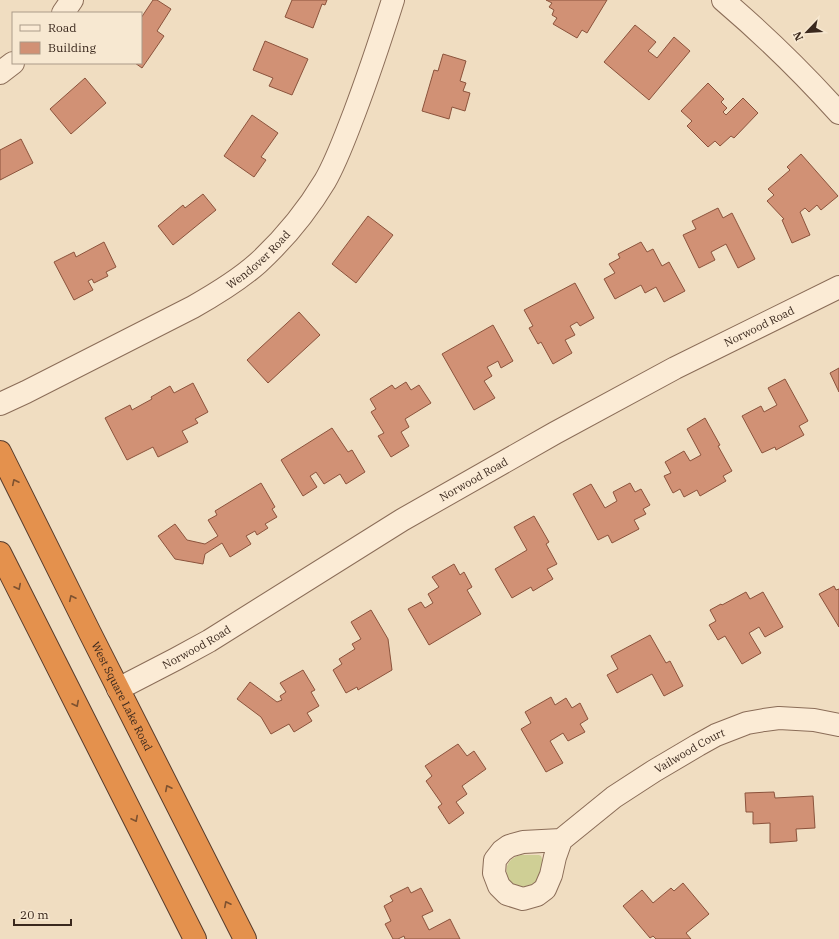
<svg xmlns="http://www.w3.org/2000/svg" width="839" height="939" font-family="'IBM Plex Serif',serif">
	<style>
		.green { fill: #cfcf95 }
		.building { fill: #d19175; stroke: #8b533c }
		.lines { fill: none; stroke-linecap: round; stroke-linejoin: round }
		.minor-casing { stroke: #8b6d58; stroke-width: 24 }
		.highway-casing { stroke: #583c2c; stroke-width: 24 }
		.minor { stroke: #fbebd5; stroke-width: 22 }
		.highway { stroke: #e4914d; stroke-width: 22 }
		.oneway { stroke: #7e5230 }
		.labels { text-anchor: middle; dominant-baseline: central; stroke-width: 3; stroke-linejoin: round; paint-order: stroke }
		.street-label { font-size: 11px; fill: #3a281d; stroke: #f7e8d1 }
	</style>
	<rect width="100%" height="100%" fill="#f0ddc1"/>
	<path class="green" d="M521,855H539L541,856C544,862 541,872 539,878C536,883 533,885 527,887C508,893 495,861 521,855Z"/>
	<path class="building" d="M153,0H157L171,9L157,31L164,36L142,68L135,63H141V18Z
		M292,0H327L325,5L322,4L313,28L285,17Z
		M546,0H607L587,33L582,30L577,38L553,24L557,18L552,15L554,10L549,7L552,3Z
		M635,25L656,42L648,51L657,58L674,37L690,51L649,100L604,62Z
		M265,41L308,59L292,95L269,86L273,78L253,70Z
		M443,54L466,61L460,81L466,83L463,91L470,93L465,111L452,107L449,119L422,111L434,70L438,71Z
		M85,78L106,103L71,134L50,109Z
		M708,83L724,99L721,102L727,108L723,112L726,115L743,98L758,113L734,138L731,136L720,146L715,141L708,147L687,126L692,121L681,111Z
		M252,115L278,133L261,157L266,160L254,177L224,156Z
		M21,139L33,163L0,180V150Z
		M801,154L838,196L821,210L817,205L809,212L805,208L800,212L810,235L792,243L782,220L784,219L767,201L774,195L768,189L790,170L787,167Z
		M203,194L216,210L173,245L158,226L183,205L185,208Z
		M718,208L723,218L732,213L755,259L738,268L726,244L711,252L715,260L699,268L683,235L696,229L692,221Z
		M368,216L393,235L356,283L332,264Z
		M104,242L116,267L106,272L108,276L94,283L92,279L88,281L93,290L74,300L54,262L74,252L76,257Z
		M641,242L647,252L653,249L662,266L669,262L685,291L664,302L656,287L645,293L641,285L615,299L604,279L615,273L609,264L620,258L618,254Z
		M575,283L594,318L580,326L577,322L570,326L575,335L565,340L572,353L553,364L541,342L538,344L529,328L533,326L524,310Z
		M299,312L320,335L268,383L247,360Z
		M493,325L513,361L501,368L498,361L487,367L492,376L484,381L495,398L474,410L442,354Z
		M839,368V392L830,373Z
		M785,379L808,421L799,426L804,435L776,450L775,447L762,453L742,416L761,406L764,412L777,405L768,388Z
		M406,382L411,390L419,385L431,403L405,419L409,427L401,432L409,446L391,457L378,436L384,433L371,412L376,409L370,399L392,385L395,389Z
		M193,383L208,412L195,419L198,423L182,431L188,442L158,457L153,447L127,460L105,418L130,405L132,410L152,399L151,397L170,386L174,393Z
		M705,418L720,445L718,446L732,471L723,476L726,481L700,496L697,490L684,497L680,489L673,493L664,476L671,473L665,462L684,451L690,461L701,455L687,429Z
		M332,428L348,452L352,450L365,472L346,484L340,474L324,484L316,472L310,476L317,487L303,496L281,460Z
		M261,483L275,507L272,509L277,517L265,524L268,528L257,535L255,531L246,536L251,544L230,557L222,543L205,554L203,564L175,559L158,536L175,524L187,540L205,544L218,536L208,520L217,515L215,511Z
		M630,483L635,492L641,489L650,505L643,509L646,514L634,520L639,529L612,543L608,535L598,540L573,494L591,484L605,508L617,501L613,492Z
		M534,516L549,542L546,544L557,564L547,569L553,579L533,591L531,587L512,598L495,569L527,550L514,527Z
		M454,564L460,575L464,572L472,587L467,590L481,614L429,645L408,609L421,602L425,608L433,603L428,594L439,587L432,577Z
		M834,586L836,590L839,589V627L819,594Z
		M746,592L750,599L763,592L783,627L765,637L759,627L749,633L761,653L742,664L725,636L718,640L709,625L716,621L710,610L721,604L722,605Z
		M371,610L388,639L392,670L358,690L357,687L346,693L333,670L342,664L339,659L355,649L352,644L361,639L351,622Z
		M650,635L666,663L670,661L683,686L664,696L652,674L617,693L607,675L618,669L611,656Z
		M303,670L315,690L311,692L319,706L307,713L312,721L294,732L289,724L271,734L261,717L237,699L250,682L277,702L282,700L280,696L286,692L280,683Z
		M551,697L555,705L566,698L572,708L580,703L588,719L580,724L585,732L568,741L563,733L550,741L563,763L546,772L521,729L531,723L525,712Z
		M458,744L467,756L474,751L486,769L462,786L467,794L456,802L464,813L449,824L438,807L442,804L426,781L432,776L425,766Z
		M774,792L775,798L813,796L815,828L796,829L797,841L770,843V823L753,824V812H746L745,793Z
		M683,883L709,914L686,933L691,939H656L653,936L650,938L623,906L642,890L653,903L671,888L674,891Z
		M408,887L411,893L421,888L433,911L422,916L429,930L450,919L460,939H405L404,936L398,939H393L385,924L391,921L384,906L393,901L390,896Z"/>
	<g class="lines">
		<defs>
			<g id="minor">
				<path d="M723,0C764,35 803,73 839,113"/>
				<path d="M63,13L72,0"/>
				<path d="M0,73L13,63"/>
				<path id="s1" d="M0,404L26,392L193,307C216,294 239,280 258,263C284,239 307,211 325,181C337,160 345,137 354,114C368,77 381,38 393,0"/>
				<path id="s2" d="M118,689L176,659L209,641L402,520L555,433L675,368L839,287"/>
				<path id="s3" d="M561,840L523,842L509,846L502,851L495,860L494,873L499,886L507,894L523,899L537,895L545,889L551,875L555,857L561,840L614,797L654,771L698,745L716,735L747,723L764,720L779,718L814,720L839,725"/>
			</g>
			<g id="highway">
				<path id="s4" d="M0,452L90,633L245,939"/>
				<path d="M0,553L195,939"/>
			</g>
		</defs>
		<use href="#minor" class="minor-casing"/>
		<use href="#highway" class="highway-casing"/>
		<use href="#minor" class="minor"/>
		<use href="#highway" class="highway"/>
	</g>
	<defs><path id="oneway-chevron" d="M-2-3.5L2.5 0L-2 3.5" fill="none" stroke-width="1.6" stroke-linecap="round" stroke-linejoin="round"/></defs>
	<g class="oneway">
		<use href="#oneway-chevron" transform="translate(15 482) rotate(-116)"/>
		<use href="#oneway-chevron" transform="translate(18 587) rotate(63)"/>
		<use href="#oneway-chevron" transform="translate(72 598) rotate(-116)"/>
		<use href="#oneway-chevron" transform="translate(76 704) rotate(63)"/>
		<use href="#oneway-chevron" transform="translate(168 788) rotate(-117)"/>
		<use href="#oneway-chevron" transform="translate(135 819) rotate(63)"/>
		<use href="#oneway-chevron" transform="translate(227 904) rotate(-117)"/>
	</g>
	<g class="labels">
		<g class="street-label">
			<text stroke="none"><textPath href="#s1" startOffset="297">Wendover Road</textPath></text>
			<text stroke="none"><textPath href="#s2" startOffset="737">Norwood Road</textPath></text>
			<text stroke="none"><textPath href="#s2" startOffset="413">Norwood Road</textPath></text>
			<text stroke="none"><textPath href="#s2" startOffset="89">Norwood Road</textPath></text>
			<text stroke="none"><textPath href="#s4" startOffset="273">West Square Lake Road</textPath></text>
			<text stroke="none"><textPath href="#s3" startOffset="361">Vailwood Court</textPath></text>
		</g>
	</g>
	<rect x="12" y="12" width="130" height="52" fill="#f7e8d1" stroke="#ab9b89"/>
	<rect x="20" y="25" width="20" height="6" fill="#fbebd5" stroke="#ab9b89"/>
	<text x="48" y="32" font-size="12" fill="#3a281d">Road</text>
	<rect x="20" y="42" width="20" height="12" fill="#d19175" stroke="#ab9b89"/>
	<text x="48" y="52" font-size="12" fill="#3a281d">Building</text>
	<g transform="translate(807 32) rotate(245)" stroke="#f7e8d1" stroke-width="3" paint-order="stroke">
	<path d="M0-3L7 15L0 10L-7 15Z" fill="#3a281d"/>
	<text y="-6" font-size="11" font-weight="bold" text-anchor="middle" fill="#3a281d">N</text>
	</g>
	<path d="M14 919v6h57v-6" fill="none" stroke="#3a281d" stroke-width="2"/>
	<text x="20" y="919" font-size="12" fill="#3a281d" stroke="#f7e8d1" stroke-width="3" paint-order="stroke">20 m</text>
</svg>
